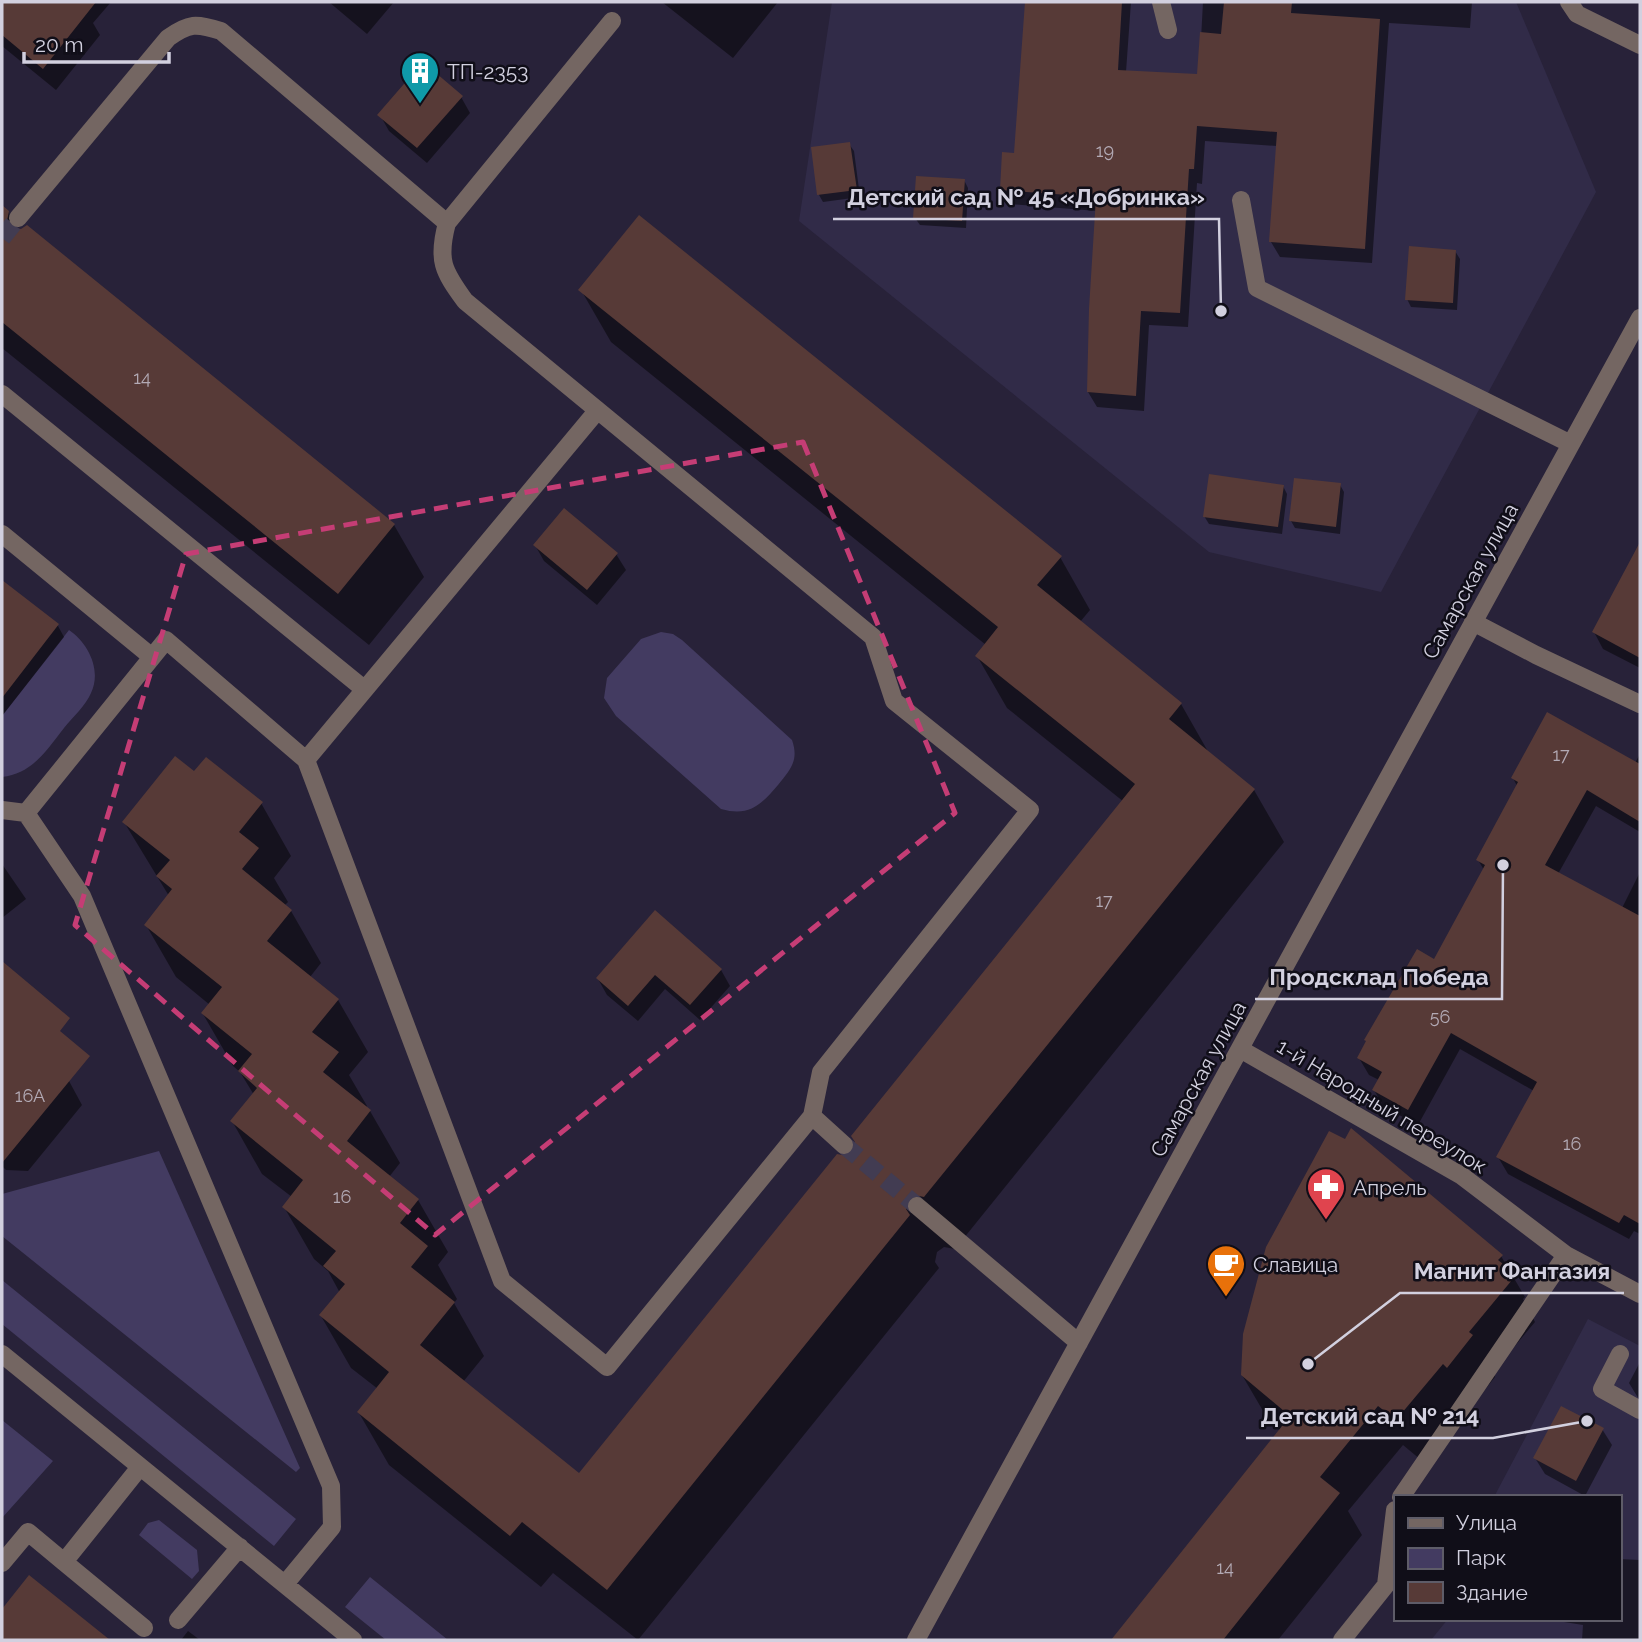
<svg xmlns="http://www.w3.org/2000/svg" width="1642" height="1642" font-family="Raleway,sans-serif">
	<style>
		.built { fill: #312b48 }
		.green { fill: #433b61 }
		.shadow { fill: #0007 }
		.building { fill: #573a37 }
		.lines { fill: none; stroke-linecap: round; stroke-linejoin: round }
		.minor-tunnel { stroke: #423c52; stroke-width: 18; stroke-dasharray: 18 9; stroke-linecap: butt }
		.minor { stroke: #746662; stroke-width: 18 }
		.marked { fill: none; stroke: #c53d75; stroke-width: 5; stroke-dasharray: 14 9; stroke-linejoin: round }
		.labels { text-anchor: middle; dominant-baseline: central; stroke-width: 5; stroke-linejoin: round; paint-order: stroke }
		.number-label { font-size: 18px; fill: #b3aab5 }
		.poi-label { font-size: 21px; fill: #d2d0df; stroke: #100e18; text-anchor: start }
		.street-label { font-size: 21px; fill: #d2d0df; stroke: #100e18 }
		.leader { fill: none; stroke: #d2d0df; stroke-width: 2.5 }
		.callout-dot { fill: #d2d0df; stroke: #100e18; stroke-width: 2.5 }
		.callout-label { font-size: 23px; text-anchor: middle; font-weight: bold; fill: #d2d0df; stroke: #100e18; stroke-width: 5; stroke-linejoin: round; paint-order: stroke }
	</style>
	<rect width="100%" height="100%" fill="#282239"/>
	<path class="built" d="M832,2H1516L1596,192L1381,592L1209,552L799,221Z
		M1588,1319L1640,1346V1640H1431L1448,1619H1619V1497H1494Z"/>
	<path class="green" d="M69,630C88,643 102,670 91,693C86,705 73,717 64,728C46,751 33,773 2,777V716Z
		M661,632L673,634L682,640L792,740C799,760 791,769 778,785C761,805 749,817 721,809L616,716L604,698L607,678L641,639Z
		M159,1151L300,1468L296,1472L2,1236V1194Z
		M2,1280L296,1519L274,1546L2,1324Z
		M2,1420L53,1461L2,1518Z
		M159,1520L197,1550L199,1571L192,1579L139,1535L148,1523Z
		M370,1577L448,1640H386L345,1607Z"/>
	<path class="shadow" d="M2,2H111L93,23L100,35L56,90L2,46Z
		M329,2H394L367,34Z
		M662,2H778L733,58Z
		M1026,2H1131L1126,72L1199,76L1203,2H1472L1470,28L1389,23L1372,263L1280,257L1271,242L1277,146L1205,141L1202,184L1197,183L1188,327L1149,325L1144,411L1097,407L1088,392L1097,211L1010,204L1001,190L1016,155Z
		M461,97L470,113L427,163L389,131L380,115Z
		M849,144L854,151L860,197L823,202L819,195Z
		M964,180L968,188L966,228L920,225L915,218Z
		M2,207L8,212L18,230L394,525L424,577L369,645L2,348Z
		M1455,251L1460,259L1457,310L1411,307L1407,299Z
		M581,290L1060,557L1090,610L1080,622L1181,704L1210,755L1254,790L1284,842L955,1249L944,1247L937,1252L935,1262L939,1268L638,1640L553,1573L541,1587L389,1465L359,1413L378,1389L351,1368L321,1316L340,1293L328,1271L314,1259L284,1207L292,1197L262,1174L232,1121L254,1095L240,1072L233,1066L203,1014L210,1005L176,977L146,925L169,896L124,822L194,774L261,803L291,856L274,878L288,902L284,906L291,911L321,963L310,977L338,1000L368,1052L349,1075L367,1106L366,1108L370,1111L400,1163L389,1177L418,1200L448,1252L438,1265L457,1299L454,1303L484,1356L463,1382L579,1475L847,1158L854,1153L1124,802L1007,708L977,656L986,645L611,342Z
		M1340,485L1344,492L1340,534L1295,528L1291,521Z
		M1283,486L1287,494L1282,534L1209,524L1204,516Z
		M535,545L616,554L626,570L597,605L544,561Z
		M1640,545V668L1603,649L1594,632Z
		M2,582L58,626L64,637L2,716Z
		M1640,754V832L1596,806L1558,874L1622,908L1640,872V1234L1634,1231L1629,1239L1508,1174L1498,1157L1534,1091L1460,1049L1418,1125L1384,1107L1374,1090L1379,1080L1369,1075L1359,1058L1434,961L1484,870L1478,860L1517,786L1513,778L1635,763Z
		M2,864L26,899L2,918Z
		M721,970L730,986L700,1020L665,989L638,1021L607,995L598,979Z
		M2,1024L69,1081L82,1105L28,1171L6,1170L2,1166Z
		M1501,1256L1525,1297L1523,1299L1535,1322L1493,1372L1495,1377L1471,1407L1421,1460L1403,1445L1348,1511L1362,1535L1278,1640H1113L1282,1429L1266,1416L1242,1375Z
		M1640,1362V1401L1629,1383Z
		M1602,1429L1612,1445L1585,1496L1545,1474L1535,1458Z
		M1619,1559L1640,1560V1640H1582L1583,1625L1545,1619H1619Z
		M29,1578L107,1640H2V1612Z
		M188,1631L200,1640H181Z"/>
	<path class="building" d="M2,2H96L43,69L2,35Z
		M1025,2H1122L1118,70L1197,74L1200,32L1221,34L1224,2H1292L1291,13L1380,19L1365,249L1269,242L1277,132L1197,126L1194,169H1189L1180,313L1141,311L1136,396L1087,392L1089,309L1096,197L1000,190L1002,152L1014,153Z
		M423,62L463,96L417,148L377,115Z
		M850,142L857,190L817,195L811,147Z
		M916,176L965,179L962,221L913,218Z
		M2,205L9,211L7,221L11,227L21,229L27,225L395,524L338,594L2,322Z
		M639,215L1062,556L1037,585L1182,703L1169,719L1255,789L924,1197L914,1195L908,1199L906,1209L910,1215L607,1590L522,1522L510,1536L357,1412L389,1372L319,1315L345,1284L323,1266L336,1251L282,1207L303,1180L230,1121L257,1088L238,1071L252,1054L201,1013L222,987L144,925L172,889L156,876L170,860L122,822L175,756L194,771L206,757L263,802L239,832L259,848L242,869L292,910L267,941L339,999L312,1032L339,1052L323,1072L371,1110L347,1141L419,1199L400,1223L428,1246L411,1267L455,1302L420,1345L579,1473L837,1154L847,1156L853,1152L855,1142L851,1136L1135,784L975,656L998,627L578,290Z
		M1409,246L1456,250L1453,303L1405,300Z
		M1209,474L1284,485L1278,527L1203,517Z
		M1294,478L1341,483L1336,527L1289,521Z
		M564,508L618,553L587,590L533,545Z
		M1640,542V658L1592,632Z
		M2,580L59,624L2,698Z
		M1547,712L1640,764V822L1587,790L1545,865L1640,916V1224L1624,1215L1619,1223L1496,1157L1537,1082L1451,1033L1408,1110L1372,1090L1382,1072L1357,1058L1366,1041L1364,1040L1417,949L1434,959L1485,865L1476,860L1518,782L1511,778Z
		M655,910L722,969L690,1005L655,975L628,1006L596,978Z
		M2,961L70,1018L60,1031L90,1056L2,1163Z
		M1351,1128L1503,1255L1498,1260L1508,1268L1504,1273L1512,1280L1469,1332L1473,1335L1447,1368L1443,1364L1396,1420L1378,1406L1320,1477L1340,1493L1223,1640H1111L1290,1416L1241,1375L1243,1334L1266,1247L1329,1131L1345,1139Z
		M1561,1406L1604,1428L1576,1481L1533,1458Z
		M29,1575L110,1640H2V1609Z"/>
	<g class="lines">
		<path class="minor-tunnel" d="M2,238L18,218
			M844,1145L917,1206"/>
		<path class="minor" d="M1161,2L1168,30
			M1569,2L1577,14L1640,45
			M1241,200L1257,288L1571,444
			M447,223L612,21
			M2,394L364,689
			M2,534L152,657
			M1473,622L1536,655L1640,704
			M306,760L597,411
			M2,810L26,813L166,640L306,760L502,1281L607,1367L812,1116L821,1072L1030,810L894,701L873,637L465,301C443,271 437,260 447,223L221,31C196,23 189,23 168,38L18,218
			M26,813L82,896L331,1486L332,1527L285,1584
			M1240,1049L1462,1176L1566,1255L1640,1294
			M812,1116L844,1145
			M917,1206L1079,1343
			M2,1354L353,1640
			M1620,1354L1602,1389L1640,1410
			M140,1467L64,1562L144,1628
			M1401,1497L1566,1255
			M2,1563L28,1532L64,1562
			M178,1620L240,1547
			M916,1640L1640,318
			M1342,1640L1386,1585L1395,1510"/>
	</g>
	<path class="marked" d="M803,442L955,813L435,1235L75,925L186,554Z"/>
	<defs>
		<symbol id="building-pin" viewBox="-11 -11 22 30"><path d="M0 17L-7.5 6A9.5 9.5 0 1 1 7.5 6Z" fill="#0f9aa8" stroke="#100e18"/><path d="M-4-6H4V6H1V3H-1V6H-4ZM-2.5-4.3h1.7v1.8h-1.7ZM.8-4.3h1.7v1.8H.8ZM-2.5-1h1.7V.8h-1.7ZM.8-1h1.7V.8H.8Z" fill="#fff"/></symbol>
		<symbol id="pharmacy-pin" viewBox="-11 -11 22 30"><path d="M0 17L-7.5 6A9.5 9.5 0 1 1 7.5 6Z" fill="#e0444e" stroke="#100e18"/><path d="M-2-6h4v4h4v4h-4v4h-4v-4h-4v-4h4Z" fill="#fff"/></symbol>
		<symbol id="cafe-pin" viewBox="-11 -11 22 30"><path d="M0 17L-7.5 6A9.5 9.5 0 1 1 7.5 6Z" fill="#e8710a" stroke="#100e18"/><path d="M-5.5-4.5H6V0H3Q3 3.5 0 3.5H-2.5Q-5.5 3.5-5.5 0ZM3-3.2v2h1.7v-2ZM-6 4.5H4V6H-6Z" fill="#fff"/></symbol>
	</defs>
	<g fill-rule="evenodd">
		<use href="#building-pin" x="398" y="49" width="44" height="60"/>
		<use href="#pharmacy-pin" x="1304" y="1165" width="44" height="60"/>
		<use href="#cafe-pin" x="1204" y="1242" width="44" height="60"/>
	</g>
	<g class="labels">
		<g class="number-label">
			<text x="1105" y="150">19</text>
			<text x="142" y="377">14</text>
			<text x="1561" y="754">17</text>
			<text x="1104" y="900">17</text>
			<text x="1440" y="1016">56</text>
			<text x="30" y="1095">16А</text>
			<text x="1572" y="1143">16</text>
			<text x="342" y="1196">16</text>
			<text x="1225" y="1567">14</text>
		</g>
		<g class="poi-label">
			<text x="447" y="71">ТП-2353</text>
			<text x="1353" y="1187">Апрель</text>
			<text x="1253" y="1264">Славица</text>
		</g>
		<g class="street-label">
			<text transform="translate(1470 581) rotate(-61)">Самарская улица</text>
			<text transform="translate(1198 1079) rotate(-61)">Самарская улица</text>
			<text transform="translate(1382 1106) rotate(31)">1-й Народный переулок</text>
		</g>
	</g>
	<path class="leader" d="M1221 311L1219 219H833M1503 865L1502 999H1255M1308 1364L1400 1293H1624M1587 1421L1493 1438H1246"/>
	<g class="callout-dot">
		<circle cx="1221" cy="311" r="7"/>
		<circle cx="1503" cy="865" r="7"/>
		<circle cx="1308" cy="1364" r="7"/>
		<circle cx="1587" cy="1421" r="7"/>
	</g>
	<g class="callout-label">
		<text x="1026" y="205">Детский сад № 45 «Добринка»</text>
		<text x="1379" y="985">Продсклад Победа</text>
		<text x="1512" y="1279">Магнит Фантазия</text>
		<text x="1370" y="1424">Детский сад № 214</text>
	</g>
	<rect width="1642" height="1642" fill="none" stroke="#d2d0df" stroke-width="7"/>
	<rect x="1394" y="1495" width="228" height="126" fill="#100e18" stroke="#5e5c68" stroke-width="2"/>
	<rect x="1408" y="1518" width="35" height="10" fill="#746662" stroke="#5e5c68" stroke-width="2"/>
	<text x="1456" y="1530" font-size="21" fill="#d2d0df">Улица</text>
	<rect x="1408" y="1548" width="35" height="21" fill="#433b61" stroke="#5e5c68" stroke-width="2"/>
	<text x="1456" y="1565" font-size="21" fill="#d2d0df">Парк</text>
	<rect x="1408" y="1582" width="35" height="21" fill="#573a37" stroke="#5e5c68" stroke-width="2"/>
	<text x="1456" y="1600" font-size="21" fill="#d2d0df">Здание</text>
	<path d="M24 52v10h145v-10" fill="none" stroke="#d2d0df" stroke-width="3.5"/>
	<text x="35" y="52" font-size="21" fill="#d2d0df" stroke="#100e18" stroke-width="5" paint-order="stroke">20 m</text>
</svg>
